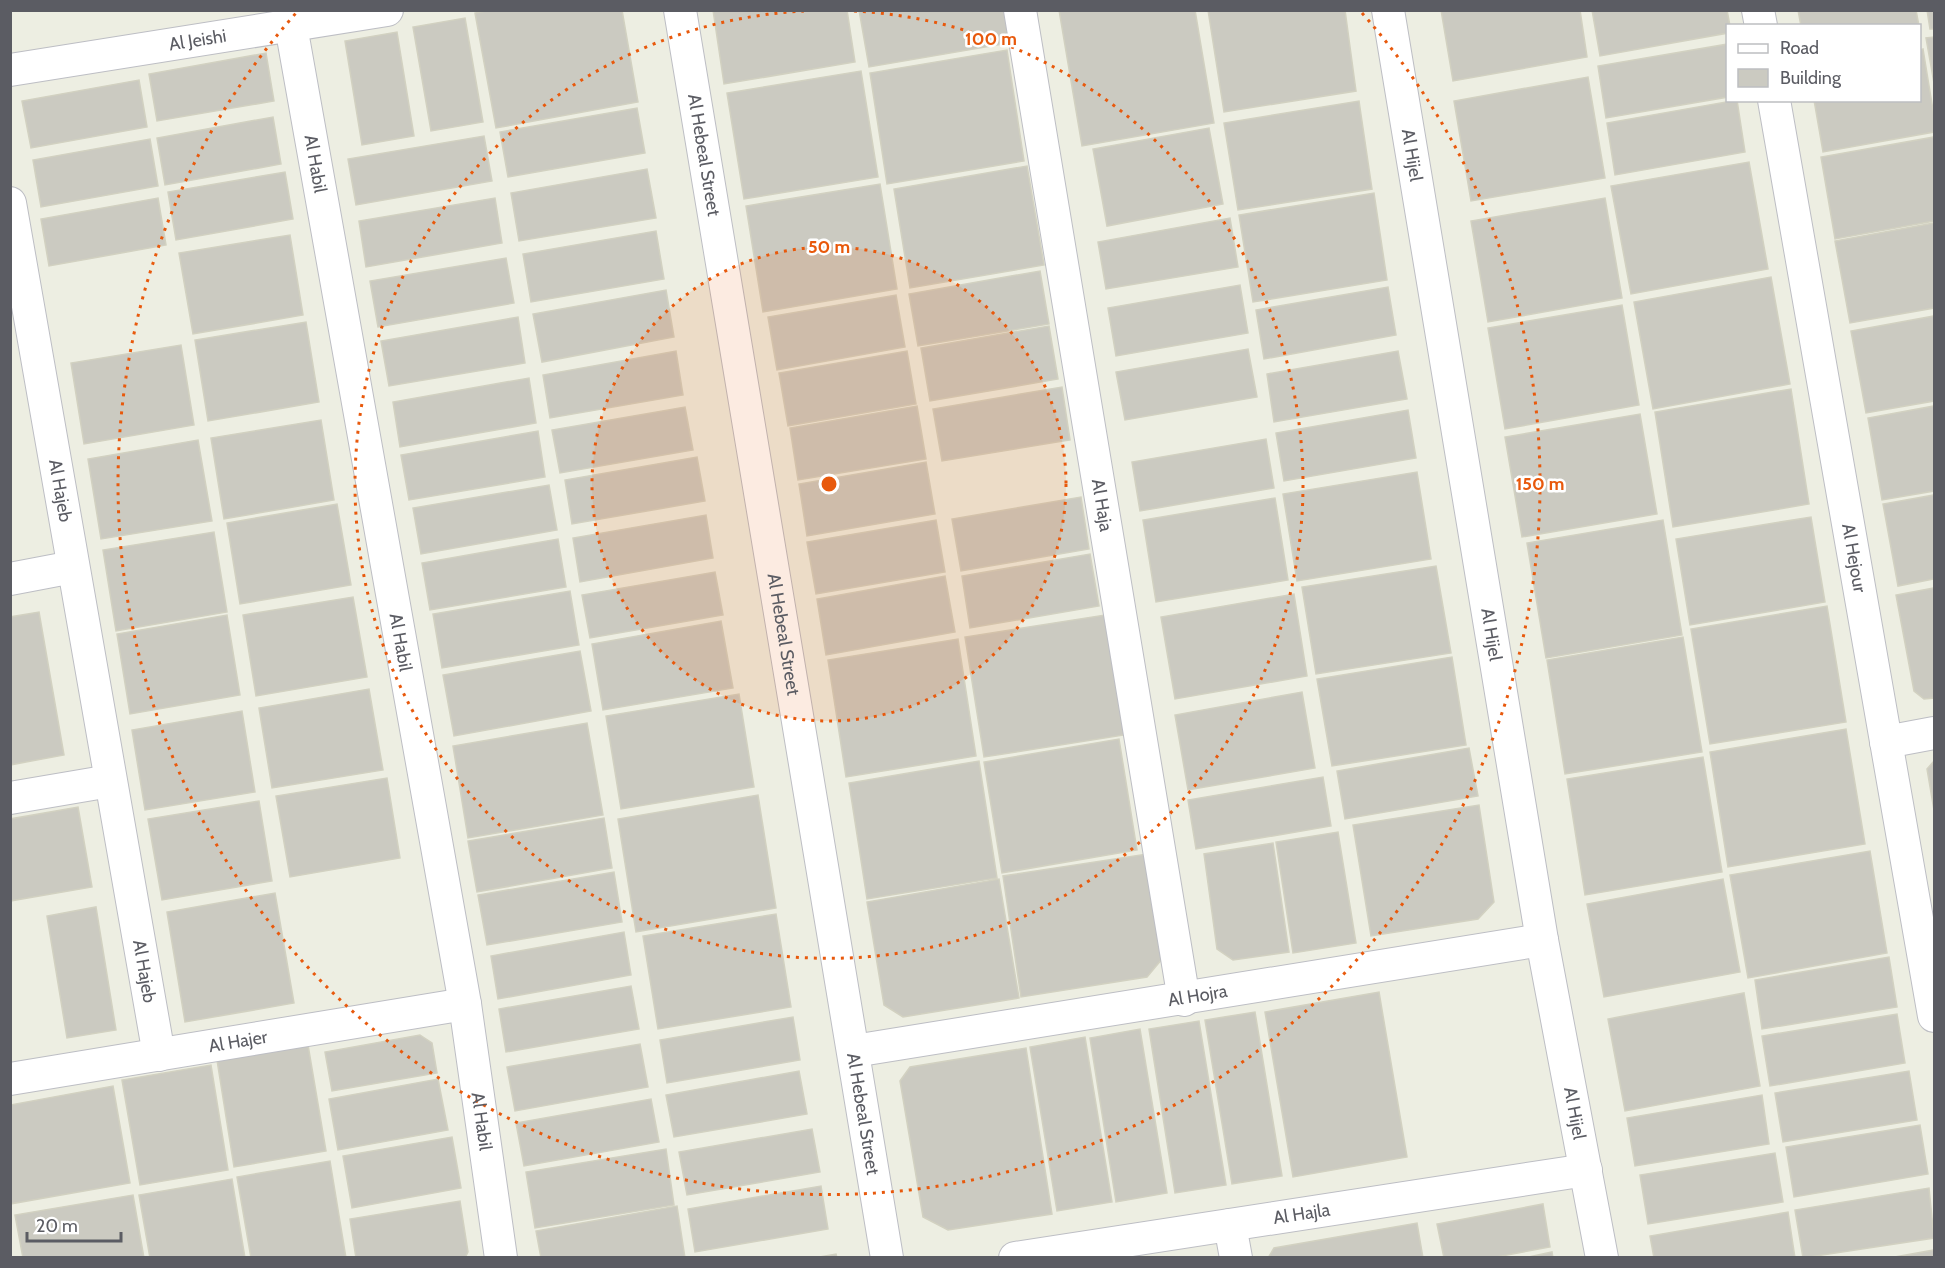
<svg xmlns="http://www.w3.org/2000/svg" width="1945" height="1268" font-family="Cabin,sans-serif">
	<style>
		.building { fill: #cbcac1; stroke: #d2d1c1; stroke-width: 1.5 }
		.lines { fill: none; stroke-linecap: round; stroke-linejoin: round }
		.street-casing { stroke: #bdbec4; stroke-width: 34 }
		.street { stroke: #fff; stroke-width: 32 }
		.ring { fill: none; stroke: #e8590c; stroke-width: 3; stroke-dasharray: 3 6 }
		.labels { text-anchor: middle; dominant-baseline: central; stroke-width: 5; stroke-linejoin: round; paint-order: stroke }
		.street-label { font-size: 18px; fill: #5b5c63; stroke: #fff }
		.centre { fill: #e8590c; stroke: #fff; stroke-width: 3 }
		.ring-label { font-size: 18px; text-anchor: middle; font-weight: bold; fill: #e8590c; stroke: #fff; stroke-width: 5; stroke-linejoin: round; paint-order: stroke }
	</style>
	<rect width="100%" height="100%" fill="#edeee2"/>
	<path class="building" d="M491,10H622L638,102L496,128L475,13Z
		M713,10H847L855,62L724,84Z
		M859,10H1004L1009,43L869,67Z
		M1059,10H1195L1214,123L1082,146Z
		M1208,10H1345L1356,91L1224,112Z
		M1441,10H1580L1587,57L1453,81Z
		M1592,10H1727L1730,26H1728V33L1600,56Z
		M1798,10H1916L1919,26H1801Z
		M1927,10H1934V29H1930Z
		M465,18L483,122L431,131L413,27Z
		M397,32L414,136L362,145L345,41Z
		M1934,37V83L1926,38Z
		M1728,44V97L1606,118L1598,66Z
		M1923,49L1934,116V132L1823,152L1814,100H1920V50Z
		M1007,50L1024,161L887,184L870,73Z
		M266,53L274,101L157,121L149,74Z
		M861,71L878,177L744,199L727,93Z
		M1588,77L1605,178L1471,201L1454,101Z
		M139,80L147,127L31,148L22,101Z
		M1737,100L1745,152L1615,175L1607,123Z
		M1359,101L1372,189L1238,210L1224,123Z
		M637,108L645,153L508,177L500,132Z
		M273,117L281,164L165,185L157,138Z
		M1209,128L1223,204L1107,226L1093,149Z
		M484,136L492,181L356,205L348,159Z
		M1934,137V221L1835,239L1821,157Z
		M150,139L158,186L41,207L33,160Z
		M1749,162L1768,269L1631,294L1611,186Z
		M1027,166L1044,265L910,288L894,189Z
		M647,169L656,218L519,241L511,193Z
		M285,172L293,219L176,240L168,192Z
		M880,184L897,289L763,312L746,206Z
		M1374,193L1387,280L1253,302L1239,215Z
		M158,198L166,245L49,266L41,219Z
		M495,198L502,243L366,267L359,221Z
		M1605,198L1622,298L1488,322L1471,221Z
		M1230,218L1238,267L1106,289L1098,242Z
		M1934,223V308L1850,323L1835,241Z
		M656,231L664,279L531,302L523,254Z
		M290,235L303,315L193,334L179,253Z
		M506,258L514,303L378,327L370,281Z
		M1040,271L1049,324L918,346L909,294Z
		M1771,277L1790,384L1653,409L1634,302Z
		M1240,285L1248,333L1116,356L1108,308Z
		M1388,287L1396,335L1264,359L1256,310Z
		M666,290L674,337L542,362L533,314Z
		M896,295L905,347L777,370L768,317Z
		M1622,305L1639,405L1505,429L1488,328Z
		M1934,316V401L1866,413L1851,331Z
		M518,317L525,363L389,386L381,341Z
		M306,322L319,402L208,421L195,340Z
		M1049,326L1058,379L930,401L921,348Z
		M181,345L194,425L84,444L71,363Z
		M1248,349L1257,397L1125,420L1116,372Z
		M676,351L683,395L550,418L543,375Z
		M907,351L916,404L788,426L779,373Z
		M1398,351L1407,399L1274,422L1267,374Z
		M529,378L536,423L400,447L393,402Z
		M1062,387L1070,440L942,461L933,409Z
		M1791,389L1809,504L1673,527L1655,412Z
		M917,406L926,459L798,480L790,428Z
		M1934,406V491L1882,500L1868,418Z
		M685,407L693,450L560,473L552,430Z
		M1408,410L1416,458L1284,481L1276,433Z
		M1640,414L1657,514L1522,537L1505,437Z
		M321,420L334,500L224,519L211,438Z
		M538,431L545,477L409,500L401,455Z
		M1266,439L1274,488L1140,511L1132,462Z
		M198,440L212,521L101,539L88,459Z
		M697,457L705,501L572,524L565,480Z
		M926,462L935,514L807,536L799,484Z
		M1417,472L1431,559L1297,581L1283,494Z
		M549,485L557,530L421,554L413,508Z
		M1934,495V579L1898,586L1883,504Z
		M1081,497L1089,549L961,571L952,519Z
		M1275,498L1288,580L1156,602L1143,520Z
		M337,504L351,585L240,604L227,523Z
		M706,515L713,558L580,582L573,538Z
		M1811,517L1825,602L1690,625L1676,539Z
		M936,520L945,572L816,594L807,542Z
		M1663,520L1682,635L1546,658L1527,543Z
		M214,532L227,612L116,631L103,550Z
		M558,539L566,587L430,610L422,563Z
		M1090,554L1099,606L970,628L962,576Z
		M1436,566L1451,653L1316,674L1302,587Z
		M715,572L723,615L590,638L582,595Z
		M945,576L955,632L826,655L817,599Z
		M1934,588V698L1924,699L1914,691L1896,595Z
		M570,591L579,645L442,668L433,614Z
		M1294,594L1307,676L1175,699L1161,617Z
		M353,597L367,677L256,696L243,615Z
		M1827,606L1846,722L1710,744L1691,629Z
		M39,612L64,755L10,765V617Z
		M227,615L240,695L130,714L117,634Z
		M1105,615L1124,735L984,757L965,637Z
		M721,621L733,688L603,710L592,644Z
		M1683,637L1702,752L1565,774L1547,660Z
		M958,639L976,756L846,777L828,660Z
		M580,651L591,711L454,736L443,675Z
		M1452,657L1466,745L1332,766L1317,679Z
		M369,689L383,770L272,788L259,708Z
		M1302,692L1315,768L1188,790L1175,715Z
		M739,694L754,787L621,809L606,716Z
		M242,711L255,792L145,810L132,730Z
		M587,723L603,815L468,838L453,746Z
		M1846,729L1865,844L1728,867L1710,752Z
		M1119,739L1137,850L1002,873L984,762Z
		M1469,748L1478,796L1345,819L1337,771Z
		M1703,757L1722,872L1585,895L1567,779Z
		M979,761L997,878L867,899L849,783Z
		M1934,761V810L1927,769Z
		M1323,777L1331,826L1196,849L1188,800Z
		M387,778L400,858L290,877L276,796Z
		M758,795L776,908L636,932L618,819Z
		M259,801L272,881L162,900L148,819Z
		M1479,805L1494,902L1478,919L1371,936L1353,825Z
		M78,807L92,887L10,901V819Z
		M604,818L612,868L477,892L468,841Z
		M1338,832L1356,943L1293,953L1276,842Z
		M1273,843L1289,952L1233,960L1217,949L1204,854Z
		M1870,851L1887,953L1748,978L1730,875Z
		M1147,854L1162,959L1147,977L1021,997L1003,876Z
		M614,872L622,922L487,945L478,895Z
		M999,879L1019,998L903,1017L884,1005L867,902Z
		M1723,879L1740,972L1604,997L1587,904Z
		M275,893L294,1003L185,1022L167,912Z
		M96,907L116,1030L67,1038L47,916Z
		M776,914L791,1007L658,1029L643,936Z
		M624,932L631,975L498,999L491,956Z
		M1889,957L1897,1007L1762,1029L1755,980Z
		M631,986L639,1029L506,1052L499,1009Z
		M1379,992L1407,1157L1293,1177L1265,1012Z
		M1744,993L1760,1086L1625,1111L1608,1019Z
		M1255,1012L1282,1176L1232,1184L1205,1020Z
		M1897,1014L1905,1063L1770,1086L1762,1036Z
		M793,1017L800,1060L667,1083L660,1040Z
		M1199,1021L1226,1185L1175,1193L1149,1029Z
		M1140,1029L1167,1193L1116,1202L1090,1038Z
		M420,1035L432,1043L437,1073L332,1091L325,1052Z
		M1085,1037L1112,1202L1057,1211L1030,1047Z
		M640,1044L648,1087L515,1111L507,1067Z
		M308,1045L326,1151L234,1167L217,1060Z
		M1026,1048L1052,1214L948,1230L923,1217L900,1081L910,1067Z
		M211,1065L228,1170L140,1185L122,1080Z
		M799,1071L807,1114L674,1137L666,1095Z
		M1909,1071L1917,1120L1783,1142L1775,1093Z
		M438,1079L448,1130L338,1150L329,1099Z
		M113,1086L130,1183L10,1204V1105Z
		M1762,1095L1769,1144L1635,1166L1627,1118Z
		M651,1099L659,1142L524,1166L516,1123Z
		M1920,1125L1928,1174L1794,1197L1786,1147Z
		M812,1129L820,1172L687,1195L679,1152Z
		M452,1137L461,1188L352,1208L343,1156Z
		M666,1149L674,1205L535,1228L526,1172Z
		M1775,1153L1783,1202L1648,1224L1640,1175Z
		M330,1161L346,1258H251L237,1177Z
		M232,1179L245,1258H150L139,1195Z
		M821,1186L828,1229L695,1252L688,1209Z
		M1929,1188L1934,1238L1803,1258L1795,1210Z
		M133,1195L144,1258H23L15,1215Z
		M460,1201L468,1252L465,1258H356L350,1219Z
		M1543,1204L1550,1247L1491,1258H1444L1437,1224Z
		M677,1206L685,1258H541L536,1231Z
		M1788,1212L1795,1258H1654L1650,1236Z
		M1417,1223L1423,1258H1268L1274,1248Z
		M1934,1250V1258H1889Z
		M1552,1252L1553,1258H1524Z
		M836,1254L837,1258H814Z"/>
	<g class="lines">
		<defs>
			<g id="street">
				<path id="s1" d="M680,10L887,1258"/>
				<path id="s2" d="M1020,10L1184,1000"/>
				<path id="s3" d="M1388,10L1542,940L1602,1258"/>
				<path d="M1758,10L1761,26"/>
				<path id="s4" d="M291,26L465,1004L501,1258"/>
				<path id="s5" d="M10,70L387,10"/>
				<path id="s6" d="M1774,100L1934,1016"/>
				<path id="s7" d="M10,203L159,1055"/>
				<path d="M10,579L73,567"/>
				<path d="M1886,742L1934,733"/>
				<path d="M10,798L110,781"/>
				<path id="s8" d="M854,1051L1542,940"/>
				<path id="s9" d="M10,1079L465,1004"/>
				<path d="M1230,1225L1236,1258"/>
				<path id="s10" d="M1015,1258L1586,1170"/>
			</g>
		</defs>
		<use href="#street" class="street-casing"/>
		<use href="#street" class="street"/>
	</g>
	<circle cx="829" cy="484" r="237" fill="#e8590c" fill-opacity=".12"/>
	<g class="ring">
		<circle cx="829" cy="484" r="237"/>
		<path d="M854 11A474 474 0 1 1 804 11"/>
		<path d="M1362 13A711 711 0 1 1 296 13"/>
	</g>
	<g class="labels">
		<g class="street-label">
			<text stroke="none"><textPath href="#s5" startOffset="190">Al Jeishi</textPath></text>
			<text stroke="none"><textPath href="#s1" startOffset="147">Al Hebeal Street</textPath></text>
			<text stroke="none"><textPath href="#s3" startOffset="147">Al Hijel</textPath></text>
			<text stroke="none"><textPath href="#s4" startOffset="140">Al Habil</textPath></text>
			<text stroke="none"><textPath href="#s7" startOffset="292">Al Hajeb</textPath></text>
			<text stroke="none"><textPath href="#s2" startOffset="502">Al Haja</textPath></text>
			<text stroke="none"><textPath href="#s6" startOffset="465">Al Hejour</textPath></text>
			<text stroke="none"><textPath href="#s1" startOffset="633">Al Hebeal Street</textPath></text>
			<text stroke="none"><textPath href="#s3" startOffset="633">Al Hijel</textPath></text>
			<text stroke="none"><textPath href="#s4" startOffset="626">Al Habil</textPath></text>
			<text stroke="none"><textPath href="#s7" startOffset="780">Al Hajeb</textPath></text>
			<text stroke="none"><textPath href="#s8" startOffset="348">Al Hojra</textPath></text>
			<text stroke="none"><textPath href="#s9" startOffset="231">Al Hajer</textPath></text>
			<text stroke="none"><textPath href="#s1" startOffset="1119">Al Hebeal Street</textPath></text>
			<text stroke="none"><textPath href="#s3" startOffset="1119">Al Hijel</textPath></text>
			<text stroke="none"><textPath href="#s4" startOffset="1112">Al Habil</textPath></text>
			<text stroke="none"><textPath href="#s10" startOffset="290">Al Hajla</textPath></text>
		</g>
	</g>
	<circle cx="829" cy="484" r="9" class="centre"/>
	<g class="ring-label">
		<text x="991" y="45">100 m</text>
		<text x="829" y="253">50 m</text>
		<text x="1540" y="490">150 m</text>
	</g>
	<rect width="1945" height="1268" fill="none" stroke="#5b5c63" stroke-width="24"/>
	<rect x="1726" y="24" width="195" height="78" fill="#ffffff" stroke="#bdbec1" stroke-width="1.5"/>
	<rect x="1738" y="44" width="30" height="9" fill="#ffffff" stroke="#bdbec1" stroke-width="1.5"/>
	<text x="1780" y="54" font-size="18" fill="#5b5c63">Road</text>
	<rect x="1738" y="69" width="30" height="18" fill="#cbcac1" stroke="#bdbec1" stroke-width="1.5"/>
	<text x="1780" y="84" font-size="18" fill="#5b5c63">Building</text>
	<path d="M27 1232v9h94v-9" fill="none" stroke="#5b5c63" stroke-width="3"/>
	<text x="36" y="1232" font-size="18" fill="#5b5c63" stroke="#ffffff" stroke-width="4.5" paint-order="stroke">20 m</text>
</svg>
